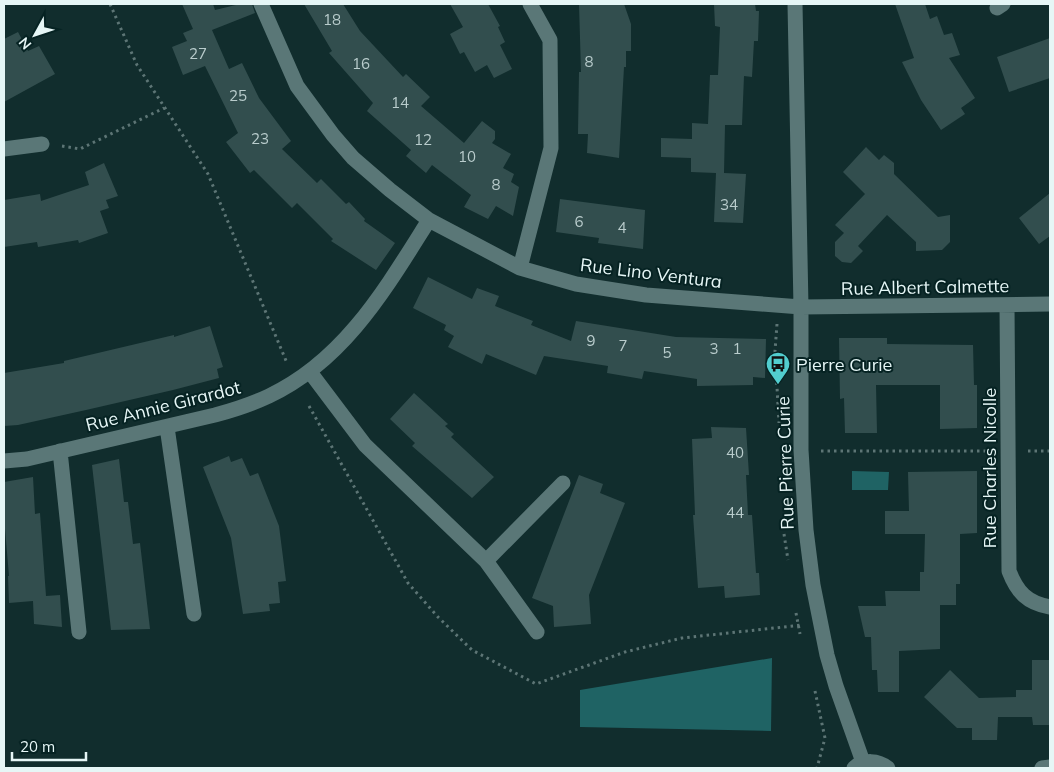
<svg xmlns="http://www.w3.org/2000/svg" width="1054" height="772" font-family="Mulish,sans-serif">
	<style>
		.water { fill: #1f6364 }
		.building { fill: #324e4e }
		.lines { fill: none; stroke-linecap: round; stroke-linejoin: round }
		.path { stroke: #5d7575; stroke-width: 3; stroke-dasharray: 2.5 4; stroke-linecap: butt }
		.minor { stroke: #5a7777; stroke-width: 15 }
		.labels { text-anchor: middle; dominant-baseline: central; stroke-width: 4; stroke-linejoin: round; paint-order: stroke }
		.number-label { font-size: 15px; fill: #b9cccc }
		.street-label { font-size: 18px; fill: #e6f6f6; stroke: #062323 }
		.poi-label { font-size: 18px; fill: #e6f6f6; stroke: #062323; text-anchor: start }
	</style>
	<rect width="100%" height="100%" fill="#112d2d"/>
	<path class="water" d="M852,471L889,472L888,490H852Z
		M772,658L771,731L580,727V690Z"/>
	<path class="building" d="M182,4H213L215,10L240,4H252L255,13L212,30L229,69L242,63L259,98L291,141L282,149L317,183L321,179L346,204L349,202L365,219L364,221L395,243L376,270L331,241L333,239L297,203L292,208L254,170L250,173L226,142L238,133L205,66L183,75L172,47L187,41L183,33L193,29Z
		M304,4H343L360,31L403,77L406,74L430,97L421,106L464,143L482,121L495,131V139L492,143L511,154L503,168L514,174L511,182L519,187L513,216L496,206L488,219L464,207L471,195L432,165L426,173L406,156L411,150L367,111L373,103L329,53L332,51Z
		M450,4H488L500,26L498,27L505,42L500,45L512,69L494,78L487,65L475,72L464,52L460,54L450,34L463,27Z
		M579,4H624L631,24V51H626V67H624L619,158L587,153L588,134H578L579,72H581Z
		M714,4H755L756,11H759L758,41H754L752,77L744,76L742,125H725L724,173L746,174L743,223L714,222L716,173L691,172V158L661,157V138L692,139V123L708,124L710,75H718L720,27L715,26Z
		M895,4H925L930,19L937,16L944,35L952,33L960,55L949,58L975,98L961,108L965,114L941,130L921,100L902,62L914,58Z
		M18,32L28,51L39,46L55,74L4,102V39Z
		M1050,38V78L1009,92L997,57Z
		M866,147L879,160L884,155L894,163V174L938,217L950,215V242L942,250L916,251V242L887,215L858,246L863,251L851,263L842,262L835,256V242L844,233L835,225L865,194L843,172Z
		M104,163L118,196L106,200L109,208L100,211L108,233L79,243L78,240L38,247L37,242L4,247V200L40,194L41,201L89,185L85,172Z
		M1050,193V236L1039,244L1019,218Z
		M560,199L645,210L643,249L598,243L599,238L556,232Z
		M428,277L472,299L477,288L499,296L495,306L533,321L531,325L571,341L576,321L676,337L766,339L765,378L753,377V385L697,386V379L644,371L642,379L607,373L608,366L544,356L536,375L486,354L482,364L448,347L454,336L444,330L446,325L413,308Z
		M210,326L223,367L217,369L219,378L173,390L86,410L18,425L4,426V373L64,363V361L174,335V337Z
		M839,338H887V344L973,345L974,385H977V428L940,429V385H876L877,433H845L844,398L840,399Z
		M414,393L448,424L445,426L454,434L451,437L494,477L472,498L412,446L415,443L390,419Z
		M711,427L746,428L749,475H746L748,515H752L756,573H759L760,595L725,598L724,586L698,588L693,515H695L692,439L712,438Z
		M229,456L231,462L242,458L250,476L258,473L279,526L286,581L278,582L280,603L269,604L270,611L243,614L231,538L203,467Z
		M119,459L124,502H128L133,544L140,543L150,629L111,630L92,465Z
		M977,471V533L960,534V584H956V605H940V649L899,651V692H878L877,670H872L871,637H865L858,606H886L885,591H920V572H924L925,534H885V511H909L908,472Z
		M579,475L603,484L600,493L625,503L589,595L591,624L554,627L553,606L532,598Z
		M33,477L35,514L40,513L46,596L60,595L62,627L34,624L33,601L9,603L8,576H9L5,529H4V482Z
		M1032,660H1050V725H1033L1032,717H998L997,740H972V728H957L924,697L950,670L979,698L1016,697V690H1032Z"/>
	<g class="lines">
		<path class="path" d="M110,4L137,65L208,174L287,363
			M62,146L80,149L164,108
			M777,324L775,351L779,423
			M309,406L408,583L438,617L472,650L536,684L625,652L682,638L802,625
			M821,451H990
			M1028,451H1050
			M784,534L788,560
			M796,613L800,634
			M815,691L825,738L817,768"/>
		<path class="minor" d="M261,4L297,86L333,135L353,158L390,190L429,220L520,268L576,284L646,295L801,307L1050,304
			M795,4L801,307V450L806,530L813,585L827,655L836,686L863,762
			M997,8L1003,4
			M4,149L42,144
			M520,268L551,148L550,40L530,4
			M1007,305L1009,571C1017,592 1027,603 1050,607
			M310,372L365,445L486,561L537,632
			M167,427L194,614
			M60,451L79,632
			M4,461L27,459L215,415C234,410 252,404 269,396C345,360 386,288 429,220
			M486,561L563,483
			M854,768C864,759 878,760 888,768
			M1042,768L1050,767"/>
	</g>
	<defs>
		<symbol id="bus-pin" viewBox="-11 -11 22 30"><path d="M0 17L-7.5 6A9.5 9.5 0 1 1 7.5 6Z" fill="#52cdce" stroke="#062323"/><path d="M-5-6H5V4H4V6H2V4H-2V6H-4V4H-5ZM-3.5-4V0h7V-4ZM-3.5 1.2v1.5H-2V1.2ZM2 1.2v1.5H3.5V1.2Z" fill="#111"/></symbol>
	</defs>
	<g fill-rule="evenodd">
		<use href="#bus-pin" x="764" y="350" width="28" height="38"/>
	</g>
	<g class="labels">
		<g class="number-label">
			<text x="332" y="19">18</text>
			<text x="198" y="53">27</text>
			<text x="589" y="61">8</text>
			<text x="361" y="63">16</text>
			<text x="238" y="95">25</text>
			<text x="400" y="102">14</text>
			<text x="260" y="138">23</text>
			<text x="423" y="139">12</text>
			<text x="467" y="156">10</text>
			<text x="496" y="184">8</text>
			<text x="729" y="204">34</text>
			<text x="579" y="221">6</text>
			<text x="622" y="227">4</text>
			<text x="591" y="340">9</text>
			<text x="623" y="345">7</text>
			<text x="714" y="348">3</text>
			<text x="737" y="348">1</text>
			<text x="667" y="352">5</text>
			<text x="735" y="452">40</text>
			<text x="735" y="512">44</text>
		</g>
		<g class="street-label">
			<text transform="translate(651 273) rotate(7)">Rue Lino Ventura</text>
			<text transform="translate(925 287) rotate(-1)">Rue Albert Calmette</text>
			<text transform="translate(163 406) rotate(-14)">Rue Annie Girardot</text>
			<text transform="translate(785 463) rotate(-92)">Rue Pierre Curie</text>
			<text transform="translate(989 468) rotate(-90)">Rue Charles Nicolle</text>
		</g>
		<g class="poi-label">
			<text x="796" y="364">Pierre Curie</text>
		</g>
	</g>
	<rect width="1054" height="772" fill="none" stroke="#e6f6f6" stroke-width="10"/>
	<g transform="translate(35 35) rotate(230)" stroke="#062323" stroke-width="4" paint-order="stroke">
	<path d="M0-4L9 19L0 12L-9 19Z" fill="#e6f6f6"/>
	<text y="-8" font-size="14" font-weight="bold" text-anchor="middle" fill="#e6f6f6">N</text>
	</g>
	<path d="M12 752v8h74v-8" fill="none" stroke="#e6f6f6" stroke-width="2.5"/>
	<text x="20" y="752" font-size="15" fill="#e6f6f6" stroke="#062323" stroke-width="4" paint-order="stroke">20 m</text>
</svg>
